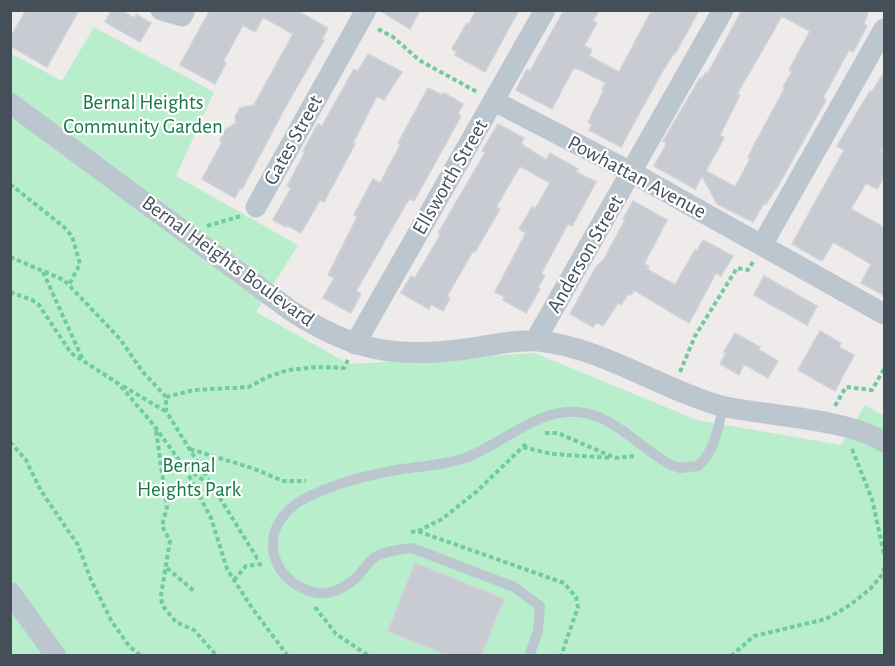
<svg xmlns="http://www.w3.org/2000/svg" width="895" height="666" font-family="'Alegreya Sans',sans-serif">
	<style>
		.green { fill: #b8eecc }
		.building { fill: #c8cbd1; stroke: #cfd2d8; stroke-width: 1.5; fill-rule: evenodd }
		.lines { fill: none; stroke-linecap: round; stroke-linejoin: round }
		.path { stroke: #70cc9e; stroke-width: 4; stroke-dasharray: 4.5 3; stroke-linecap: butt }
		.lane { stroke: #bcc6cf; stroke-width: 10 }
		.street { stroke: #bcc6cf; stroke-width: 21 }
		.labels { text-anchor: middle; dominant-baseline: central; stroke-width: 4.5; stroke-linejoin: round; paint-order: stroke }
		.park-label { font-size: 21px; fill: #157a47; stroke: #fff }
		.street-label { font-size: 21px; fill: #444f59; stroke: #fff }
	</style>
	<rect width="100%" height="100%" fill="#efebeb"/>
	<path class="green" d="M94,27L214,92L176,176L298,245L256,312L349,364L535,353L697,420L841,445L865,405L884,416V655H11L10,53L62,81Z"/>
	<path class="building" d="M26,10H79L47,67L10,46V38Z
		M112,10H121L134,18L136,14L151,23L140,42L105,22Z
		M210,10H296L328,28L322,39L324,40L287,104L242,189L240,188L235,198L202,179L222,142L220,141L225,130L236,123L235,117L240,108L254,105L293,34L263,17L255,32L243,25L223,62L226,63L215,84L180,65Z
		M379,10H420L410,29Z
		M476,10H519L485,72L455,55L457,52L452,49L467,23L469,24Z
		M564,10H599L593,21L597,23L584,46L592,50L589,56L619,72L652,10H699L675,54L674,53L662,72L621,147L589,130L592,125L588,122L604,90L602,89L606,83L574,67L552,109L516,90L527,69L530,71Z
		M742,10H869L864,24L867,26L853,52L849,50L823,98L826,100L779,184L766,204L764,203L753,222L717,204L702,176L695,189L654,166L665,147L666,142L663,141L700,78L702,79L706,72L708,73ZM782,16L810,31L789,70L792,72L783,87L785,88L754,145L748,158L750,159L735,187L706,171L724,138L720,135L740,95L737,94Z
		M368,54L402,72L384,100L377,96L353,143L355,144L324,202L320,200L301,233L287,225L286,227L273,220L291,188L287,186L305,152L303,151L318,124L322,126L354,69L358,71Z
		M885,71V146L881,152L885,153V176L877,189L866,183L851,209L885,228V296L861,283L871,264L833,242L822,261L792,244L844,150L837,146L870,91L872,92Z
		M428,88L442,95L444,93L463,104L458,114L461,116L414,201L409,199L367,272L356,291L361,294L351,313L323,298L334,278L328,275L357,217L354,215L373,179L380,183L401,144L398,143Z
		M498,124L524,138L521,144L546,160L550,153L578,169L576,172L596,182L572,226L568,224L541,274L545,276L538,287L540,289L526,313L503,300L505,297L495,292L526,233L519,229L532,207L535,209L550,183L520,166L496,207L500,209L475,252L473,251L447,296L450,298L443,311L431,304L429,309L401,293L411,276L415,278L441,234L438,233L485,153L482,151Z
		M633,201L667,220L644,264L649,266L647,269L675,285L695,250L697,251L703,240L733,256L721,276L716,273L689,323L634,290L631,295L628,294L621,305L618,303L603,326L596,322L593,327L570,314L596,267L604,259L625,220L623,219Z
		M764,276L817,306L807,325L754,295Z
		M820,331L841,343L839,347L854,355L835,391L798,370Z
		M735,333L760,347L759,350L778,361L768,378L744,364L739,375L720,364L726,353L724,352Z
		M415,563L504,599L481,656H449L388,631Z"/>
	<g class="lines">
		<path class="path" d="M378,29L393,37L419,60L477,92
			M10,184L64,227L72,236L80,264L69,285
			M207,226L241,216
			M10,257L64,280L120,339L142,371L166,397V411L257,558H261
			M43,272L83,360
			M10,292L32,300L39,305L71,353L119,384L152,423L185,468L211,518L227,569L252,608L288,656
			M680,372L695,336L737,268L748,270L753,262
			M123,386L165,411
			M166,397L194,390L249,387L267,377L288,370L317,367L344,368L348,360
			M835,406L846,387L872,390L884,369
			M156,431L167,507L162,526L170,541L161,595L162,605L176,622L194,630L217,656
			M545,433H558L615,458L634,456
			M10,442L26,460L41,491L78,545L91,580L112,622L129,646L141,656
			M523,447L552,454L611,458
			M190,449L252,468L283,481H306
			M852,449L872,499L884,554
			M187,469L211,485
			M418,531L442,519L476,492L528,442
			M411,532L417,531L564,583L576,597L578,607L561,656
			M167,568L194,591
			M234,580L246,566L262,564
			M315,607L336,634L369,656
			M731,656L754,636L826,619L850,605L870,589L882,575L884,568"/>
		<path class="lane" d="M529,656L538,631L540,606L514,587L412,548C400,550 388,550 377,556C369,560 364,569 358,576C347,586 332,595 317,593C301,590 285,579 278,565C271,551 271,534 280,521C289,506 302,499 319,492C346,480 373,474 402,469C423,466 445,465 465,458C501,445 536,409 577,412C615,415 639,448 671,465L680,468L698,466C715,451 718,428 723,407"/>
		<path class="street" d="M161,10L182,16L185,10
			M494,101L631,172L884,314
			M10,103L290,310C351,350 394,359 466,349C489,346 515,339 538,341C590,346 639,375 687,394C700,399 713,405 726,407C770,416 848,419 884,442
			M256,207L366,10
			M762,245L884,29
			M535,341L723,10
			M355,344L545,10
			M10,592L56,656"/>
	</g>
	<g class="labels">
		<g class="park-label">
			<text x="143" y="102">Bernal Heights<tspan x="143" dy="24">Community Garden</tspan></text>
			<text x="189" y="465">Bernal<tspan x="189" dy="24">Heights Park</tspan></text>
		</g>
		<g class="street-label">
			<text transform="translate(293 140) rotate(-61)">Gates Street</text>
			<text transform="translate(450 177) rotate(-60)">Ellsworth Street</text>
			<text transform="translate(637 177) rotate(28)">Powhattan Avenue</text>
			<text transform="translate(585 254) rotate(-60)">Anderson Street</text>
			<text transform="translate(228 261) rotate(36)">Bernal Heights Boulevard</text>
		</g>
	</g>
	<rect width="895" height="666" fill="none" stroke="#444f59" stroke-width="24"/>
</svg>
